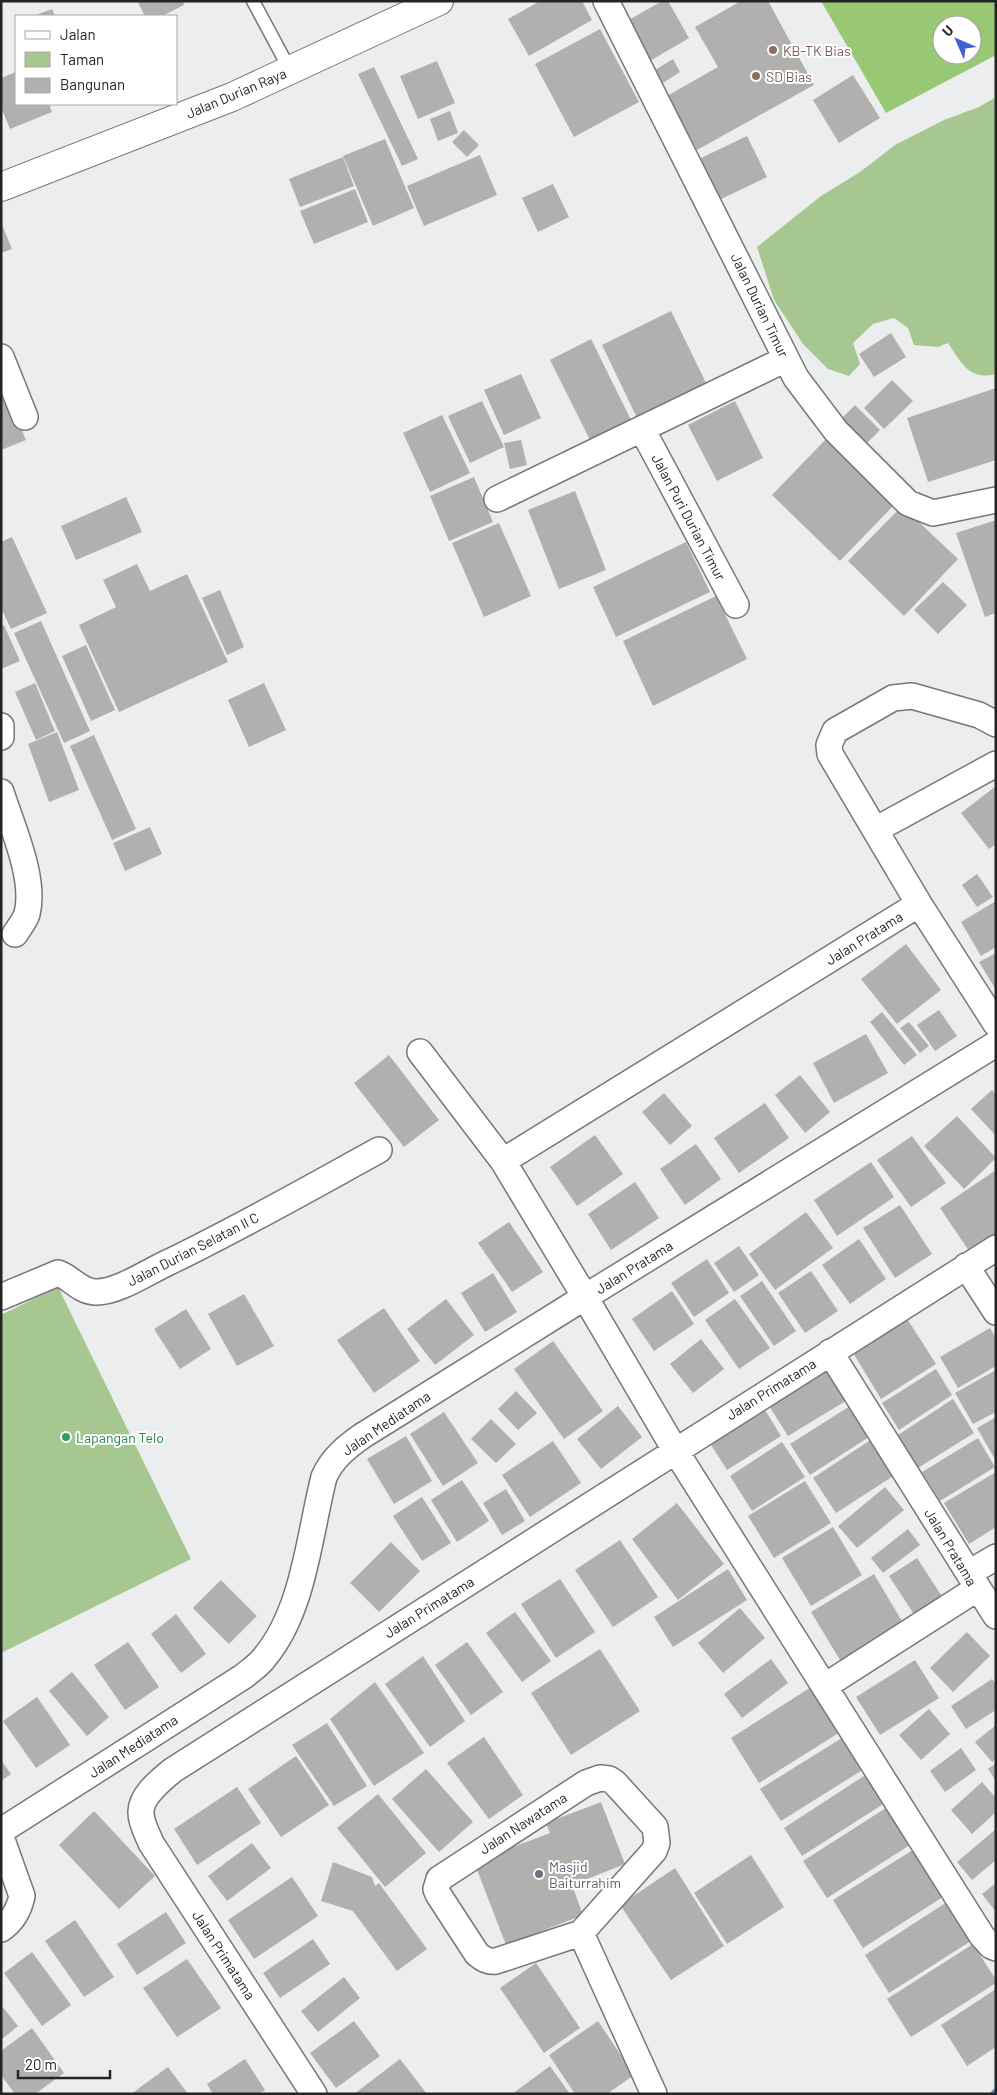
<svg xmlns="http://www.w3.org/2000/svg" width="997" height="2095" font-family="Barlow,sans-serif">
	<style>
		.green { fill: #a7c790 }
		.forest { fill: #98c874; fill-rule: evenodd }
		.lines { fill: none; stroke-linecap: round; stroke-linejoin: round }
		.stream { stroke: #549ade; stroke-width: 9 }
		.building { fill: #b1b0ae }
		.service-casing { stroke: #767779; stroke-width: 15 }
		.minor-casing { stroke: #767779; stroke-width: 28 }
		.secondary-casing { stroke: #767779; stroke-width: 30 }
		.service { stroke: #fff; stroke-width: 12 }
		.minor { stroke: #fff; stroke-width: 25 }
		.secondary { stroke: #fff; stroke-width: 28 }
		.education-dot { fill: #8d6e63; stroke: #fff; stroke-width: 2 }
		.leisure-dot { fill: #2e9e5b; stroke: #fff; stroke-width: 2 }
		.worship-dot { fill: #6b7280; stroke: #fff; stroke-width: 2 }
		.labels { text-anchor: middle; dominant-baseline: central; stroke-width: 4; stroke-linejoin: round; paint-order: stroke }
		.education-label { font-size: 14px; fill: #785e54; stroke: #fff; text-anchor: start }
		.street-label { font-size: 14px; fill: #232424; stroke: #fff }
		.leisure-label { font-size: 14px; fill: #27864d; stroke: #fff; text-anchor: start }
		.worship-label { font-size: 14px; fill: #5b616d; stroke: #fff; text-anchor: start }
	</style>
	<rect width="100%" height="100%" fill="#ebedee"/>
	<path class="green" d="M996,97V374C969,381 961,362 948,343L938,347L914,345L908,328L894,318L873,324L853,343L860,364L849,376L828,369L803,344L774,300L757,247L821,196L860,172L895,145L944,120L979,107Z
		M58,1287L191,1559L1,1653V1315Z"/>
	<path class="forest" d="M821,1H996V55L886,113ZM942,25H972V55H942Z"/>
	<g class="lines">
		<path class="stream" d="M995,2094L996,2093"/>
	</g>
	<path class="building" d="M137,1H183L184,5L162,16H145Z
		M540,1H582L592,20L529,56L508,19Z
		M662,1H668L689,38L650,61L627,21Z
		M741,1H768L814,85L697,150L667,96L718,67L695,27Z
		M52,9L55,16H33Z
		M600,29L639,102L574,137L535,64Z
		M673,59L680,72L663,83L655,70Z
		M437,61L455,103L418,119L400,76Z
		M374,67L418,159L402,166L358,74Z
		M16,72V104H49L52,112L10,129L1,107V78Z
		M853,75L880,118L839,143L813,100Z
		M450,111L458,133L438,141L430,119Z
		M464,130L479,145L467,157L452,142Z
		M747,136L767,177L719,200L699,159Z
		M385,139L414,208L373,226L343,156Z
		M480,155L497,195L424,226L407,186Z
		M343,157L354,186L300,207L289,179Z
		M553,184L569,217L538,232L522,198Z
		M355,189L368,222L314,244L300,211Z
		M1,222L12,249L1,253Z
		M671,311L708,387L638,420L602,345Z
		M891,333L906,357L874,377L859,354Z
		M591,339L632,422L591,442L550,360Z
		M521,374L541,418L504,435L484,390Z
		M892,380L913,401L884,429L864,408Z
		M996,388V460L928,482L907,418Z
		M6,393L26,440L1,450V395Z
		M482,401L504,447L470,463L448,416Z
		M735,401L763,458L717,481L688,425Z
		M855,405L880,430L865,445L840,420Z
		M442,415L470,473L430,492L403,433Z
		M826,439L894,505L840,561L772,495Z
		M521,440L527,465L510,469L504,443Z
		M474,477L493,522L449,541L430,496Z
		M575,491L606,570L559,589L528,510Z
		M126,497L142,532L76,560L61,526Z
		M902,506L958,559L904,616L848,561Z
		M996,520V613L985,617L956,533Z
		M499,523L531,596L484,617L452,543Z
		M12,537L47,613L11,629L1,608V542Z
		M686,542L710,592L616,637L593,587Z
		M137,564L150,591L187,574L228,662L119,712L79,625L116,607L103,580Z
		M943,582L967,605L938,634L914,610Z
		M220,590L244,647L227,655L202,598Z
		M716,596L747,659L653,706L623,641Z
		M41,621L90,731L64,743L14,633Z
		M4,625L20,661L1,669V626Z
		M86,645L115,710L91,721L62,656Z
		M35,683L55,731L36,740L15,692Z
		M264,683L286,730L249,747L228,700Z
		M57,732L79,790L49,802L28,744Z
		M94,735L136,829L112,840L70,746Z
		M996,786V844L989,849L961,813Z
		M150,827L162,854L125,871L113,843Z
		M977,874L993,897L977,907L962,885Z
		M996,901V947L981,956L961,922Z
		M906,944L941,990L897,1024L861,979Z
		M996,953V990L979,962Z
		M939,1010L957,1036L935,1051L917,1025Z
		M882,1012L917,1055L904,1065L870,1022Z
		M909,1022L929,1046L920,1053L900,1028Z
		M866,1034L888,1073L834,1103L813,1063Z
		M389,1055L439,1120L404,1147L354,1083Z
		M800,1075L830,1112L805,1133L775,1095Z
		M992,1090L996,1095V1136L971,1109Z
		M664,1093L692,1126L670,1145L642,1112Z
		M765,1103L789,1138L739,1173L714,1138Z
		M957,1116L996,1158L964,1189L924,1146Z
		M595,1135L623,1174L577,1206L550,1167Z
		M912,1136L946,1183L911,1207L877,1160Z
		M696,1144L721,1179L685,1205L660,1169Z
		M871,1162L894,1197L837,1236L814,1200Z
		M996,1170V1233L969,1251L940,1208Z
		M635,1182L659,1218L611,1250L588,1214Z
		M900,1205L932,1254L895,1278L863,1228Z
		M806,1212L833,1248L775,1290L749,1254Z
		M509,1222L543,1272L512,1292L478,1243Z
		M859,1239L886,1279L850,1304L822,1265Z
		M739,1246L759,1275L734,1292L714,1263Z
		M707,1259L729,1293L694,1317L671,1283Z
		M811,1271L838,1311L805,1333L778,1293Z
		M493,1273L517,1312L485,1332L461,1293Z
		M762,1281L796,1331L774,1346L740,1296Z
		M672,1291L694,1324L654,1351L632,1319Z
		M244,1294L274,1346L237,1366L208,1314Z
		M446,1299L474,1335L435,1365L407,1329Z
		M735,1299L770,1348L739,1369L705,1320Z
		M384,1308L420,1361L374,1393L337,1340Z
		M186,1309L211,1349L180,1369L154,1329Z
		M906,1317L936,1364L881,1399L852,1351Z
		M990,1328L996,1338V1366L958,1388L940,1357Z
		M701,1339L724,1369L693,1393L670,1364Z
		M553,1341L603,1411L564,1439L514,1369Z
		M829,1367L849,1399L788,1436L768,1404Z
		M936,1369L952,1395L899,1430L882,1403Z
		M996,1370V1412L973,1424L955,1393Z
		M516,1391L537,1413L518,1430L498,1409Z
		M953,1399L974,1433L918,1468L898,1435Z
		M762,1405L781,1436L727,1470L708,1440Z
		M618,1406L642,1437L601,1469L577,1439Z
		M850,1406L869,1437L810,1475L790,1444Z
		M444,1412L478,1463L443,1486L410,1434Z
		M996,1417V1461L977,1428Z
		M491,1419L516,1444L496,1463L471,1439Z
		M406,1436L432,1481L394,1504L367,1459Z
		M875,1437L898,1473L836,1513L813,1478Z
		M978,1438L995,1467L940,1501L922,1472Z
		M553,1441L581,1483L530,1517L502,1475Z
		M782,1442L805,1477L752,1511L730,1476Z
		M996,1472V1527L969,1544L944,1503Z
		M462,1480L489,1521L457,1542L431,1500Z
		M805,1481L831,1523L774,1558L748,1516Z
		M885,1487L904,1510L857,1548L838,1526Z
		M506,1489L525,1521L502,1535L483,1503Z
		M422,1497L451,1543L422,1561L393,1516Z
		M677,1503L724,1564L678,1600L632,1539Z
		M833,1527L862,1575L811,1606L782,1558Z
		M908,1529L920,1545L883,1573L871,1558Z
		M620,1540L658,1597L613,1627L575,1570Z
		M391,1542L420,1571L379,1612L350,1583Z
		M917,1558L943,1598L915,1616L889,1576Z
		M728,1569L747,1600L673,1647L654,1617Z
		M874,1574L906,1628L843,1665L811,1612Z
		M560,1579L595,1632L556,1658L521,1604Z
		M221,1580L257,1616L229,1644L193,1608Z
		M740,1608L765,1638L723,1673L698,1643Z
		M515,1612L551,1661L522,1682L486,1633Z
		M176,1614L206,1654L181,1673L151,1634Z
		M967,1632L990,1656L953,1692L930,1668Z
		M128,1642L159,1687L125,1710L94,1665Z
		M467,1642L503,1692L471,1715L435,1665Z
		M600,1649L640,1711L571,1755L531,1693Z
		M423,1656L465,1721L430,1747L385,1684Z
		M771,1659L788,1683L742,1718L724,1694Z
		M915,1660L939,1698L880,1735L856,1697Z
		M72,1672L109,1717L87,1736L49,1691Z
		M992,1679L996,1684V1710L966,1729L951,1706Z
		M375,1682L424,1753L374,1786L330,1719Z
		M816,1684L845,1729L759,1783L731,1738Z
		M37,1697L70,1745L36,1768L3,1721Z
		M929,1709L950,1734L921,1760L899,1735Z
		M327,1723L367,1786L334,1806L292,1745Z
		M996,1725V1759L992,1762L975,1742Z
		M845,1736L864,1769L781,1821L760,1789Z
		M484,1737L523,1795L489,1819L447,1763Z
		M961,1748L976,1770L945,1792L930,1771Z
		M296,1756L329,1805L281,1837L248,1789Z
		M1,1760L11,1774L1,1781Z
		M996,1763V1781L988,1769Z
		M426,1769L473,1822L439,1852L392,1799Z
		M870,1772L888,1801L802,1856L784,1828Z
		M982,1782L996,1798V1812L972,1834L951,1810Z
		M237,1787L261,1823L197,1865L174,1829Z
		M378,1794L426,1853L385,1887L337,1828Z
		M601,1802L625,1864L572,1885L583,1915L506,1945L474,1862L550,1833L546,1823Z
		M889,1806L913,1843L827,1898L803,1861Z
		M94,1811L155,1876L119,1909L59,1845Z
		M996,1829V1860L972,1880L957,1862Z
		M252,1843L271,1868L227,1901L208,1876Z
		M916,1848L946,1895L863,1948L833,1900Z
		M751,1855L784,1907L727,1944L694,1893Z
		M333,1862L372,1877L375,1886L379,1883L427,1949L397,1971L353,1911L321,1901Z
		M675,1868L724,1946L671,1980L620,1905Z
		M292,1877L318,1916L254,1959L228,1920Z
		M996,1883V1912L982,1894Z
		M947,1902L971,1941L889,1993L865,1955Z
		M166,1912L186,1943L137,1975L117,1944Z
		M75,1920L114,1977L84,1997L45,1941Z
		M313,1939L330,1964L280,1998L263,1973Z
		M973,1944L996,1980V1983L911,2037L887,1999Z
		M32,1952L71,2005L42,2026L4,1973Z
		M187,1959L221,2008L177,2037L143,1988Z
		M536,1963L580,2028L544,2053L500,1988Z
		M344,1977L360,1998L318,2032L301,2011Z
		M996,1989V2047L967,2066L941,2025Z
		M1,2005L18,2026L1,2040Z
		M354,2021L380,2056L336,2088L310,2053Z
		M598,2021L634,2075L607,2094H575L549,2055Z
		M32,2028L64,2073L35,2094H15L1,2075V2051Z
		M245,2059L265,2090L259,2094H213L207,2084Z
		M400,2059L427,2094H354Z
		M550,2066L570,2094H512Z
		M168,2067L188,2094H131Z"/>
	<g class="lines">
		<defs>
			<path id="service" d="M253,1L290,70"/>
			<path id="minor" d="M606,1L796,378L836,431L908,503L933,513L996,500
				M1,357L25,417
				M642,429L736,605
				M497,499L786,359
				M1,726V737
				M1,792C12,827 36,878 27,914C25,920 19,928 15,934
				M875,830L996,764
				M919,904L830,754L829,745L835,731L893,698L912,696L979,715L996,724
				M996,1044L585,1297L675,1450L982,1936L991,1946L996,1948
				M503,1161L919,904L996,1024
				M966,1266L996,1312
				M1,1297L58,1273C72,1278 79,1291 95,1292C116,1293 146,1273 165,1264C238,1229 308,1189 379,1150
				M969,1573L996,1557
				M978,1588L996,1616
				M825,1686L978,1588L830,1352
				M600,1778L609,1779L615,1783L655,1827L657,1843L654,1851L581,1933L496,1961C488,1962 483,1959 477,1954L438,1894L436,1889L439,1879L586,1783Z
				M1,1831L244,1676C251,1670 259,1665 264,1658C304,1611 309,1536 324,1477C332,1459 345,1448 362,1436L585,1297L503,1161L420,1052
				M1,1837L22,1896C19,1910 13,1921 1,1929
				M581,1933L654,2094
				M314,2094L151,1843C147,1833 141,1823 141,1813C140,1796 161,1780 173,1770L996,1248"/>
			<path id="secondary" d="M1,187L232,97L439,1"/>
		</defs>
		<use href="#service" class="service-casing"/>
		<use href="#minor" class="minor-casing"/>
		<use href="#secondary" class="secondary-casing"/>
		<use href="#service" class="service"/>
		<use href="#minor" class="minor"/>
		<use href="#secondary" class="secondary"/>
	</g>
	<g class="education-dot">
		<circle cx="773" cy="50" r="5"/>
		<circle cx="756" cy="76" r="5"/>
	</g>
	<circle class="leisure-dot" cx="66" cy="1437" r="5"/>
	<circle class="worship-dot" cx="539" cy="1874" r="5"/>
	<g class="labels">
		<g class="education-label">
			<text x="783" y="50">KB-TK Bias</text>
			<text x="766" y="76">SD Bias</text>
		</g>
		<g class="street-label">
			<text transform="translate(236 93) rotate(-23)">Jalan Durian Raya</text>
			<text transform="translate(760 305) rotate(64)">Jalan Durian Timur</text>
			<text transform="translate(689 517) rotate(62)">Jalan Puri Durian Timur</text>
			<text transform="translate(864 938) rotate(-32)">Jalan Pratama</text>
			<text transform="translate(193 1249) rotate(-27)">Jalan Durian Selatan II C</text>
			<text transform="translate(634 1267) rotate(-32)">Jalan Pratama</text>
			<text transform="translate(771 1389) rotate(-32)">Jalan Primatama</text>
			<text transform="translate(386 1423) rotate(-34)">Jalan Mediatama</text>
			<text transform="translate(951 1547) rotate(59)">Jalan Pratama</text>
			<text transform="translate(429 1607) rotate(-32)">Jalan Primatama</text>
			<text transform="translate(133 1746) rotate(-33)">Jalan Mediatama</text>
			<text transform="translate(523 1823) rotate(-33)">Jalan Nawatama</text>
			<text transform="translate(224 1955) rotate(57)">Jalan Primatama</text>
		</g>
		<g class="leisure-label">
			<text x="76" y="1437">Lapangan Telo</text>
		</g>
		<g class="worship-label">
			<text x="549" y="1866">Masjid<tspan x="549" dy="16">Baiturrahim</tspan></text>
		</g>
	</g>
	<rect width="997" height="2095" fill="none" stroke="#232424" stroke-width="5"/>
	<rect x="15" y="15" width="162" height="90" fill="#ffffff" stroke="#a7a7a7"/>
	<rect x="25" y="31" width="25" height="8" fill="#ffffff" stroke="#a7a7a7"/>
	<text x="60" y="40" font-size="15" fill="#232424">Jalan</text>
	<rect x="25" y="52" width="25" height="15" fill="#a7c790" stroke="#a7a7a7"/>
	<text x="60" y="65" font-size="15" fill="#232424">Taman</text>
	<rect x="25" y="78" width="25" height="15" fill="#b1b0ae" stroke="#a7a7a7"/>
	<text x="60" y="90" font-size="15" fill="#232424">Bangunan</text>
	<g transform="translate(957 40) rotate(315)"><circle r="24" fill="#ffffff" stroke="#a7a7a7"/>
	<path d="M0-4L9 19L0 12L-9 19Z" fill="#4360d3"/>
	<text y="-8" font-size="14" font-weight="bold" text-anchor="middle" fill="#232424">U</text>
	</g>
	<path d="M18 2070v8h92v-8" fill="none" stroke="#232424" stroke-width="2.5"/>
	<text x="25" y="2070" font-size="15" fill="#232424" stroke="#ffffff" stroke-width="4" paint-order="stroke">20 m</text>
</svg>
